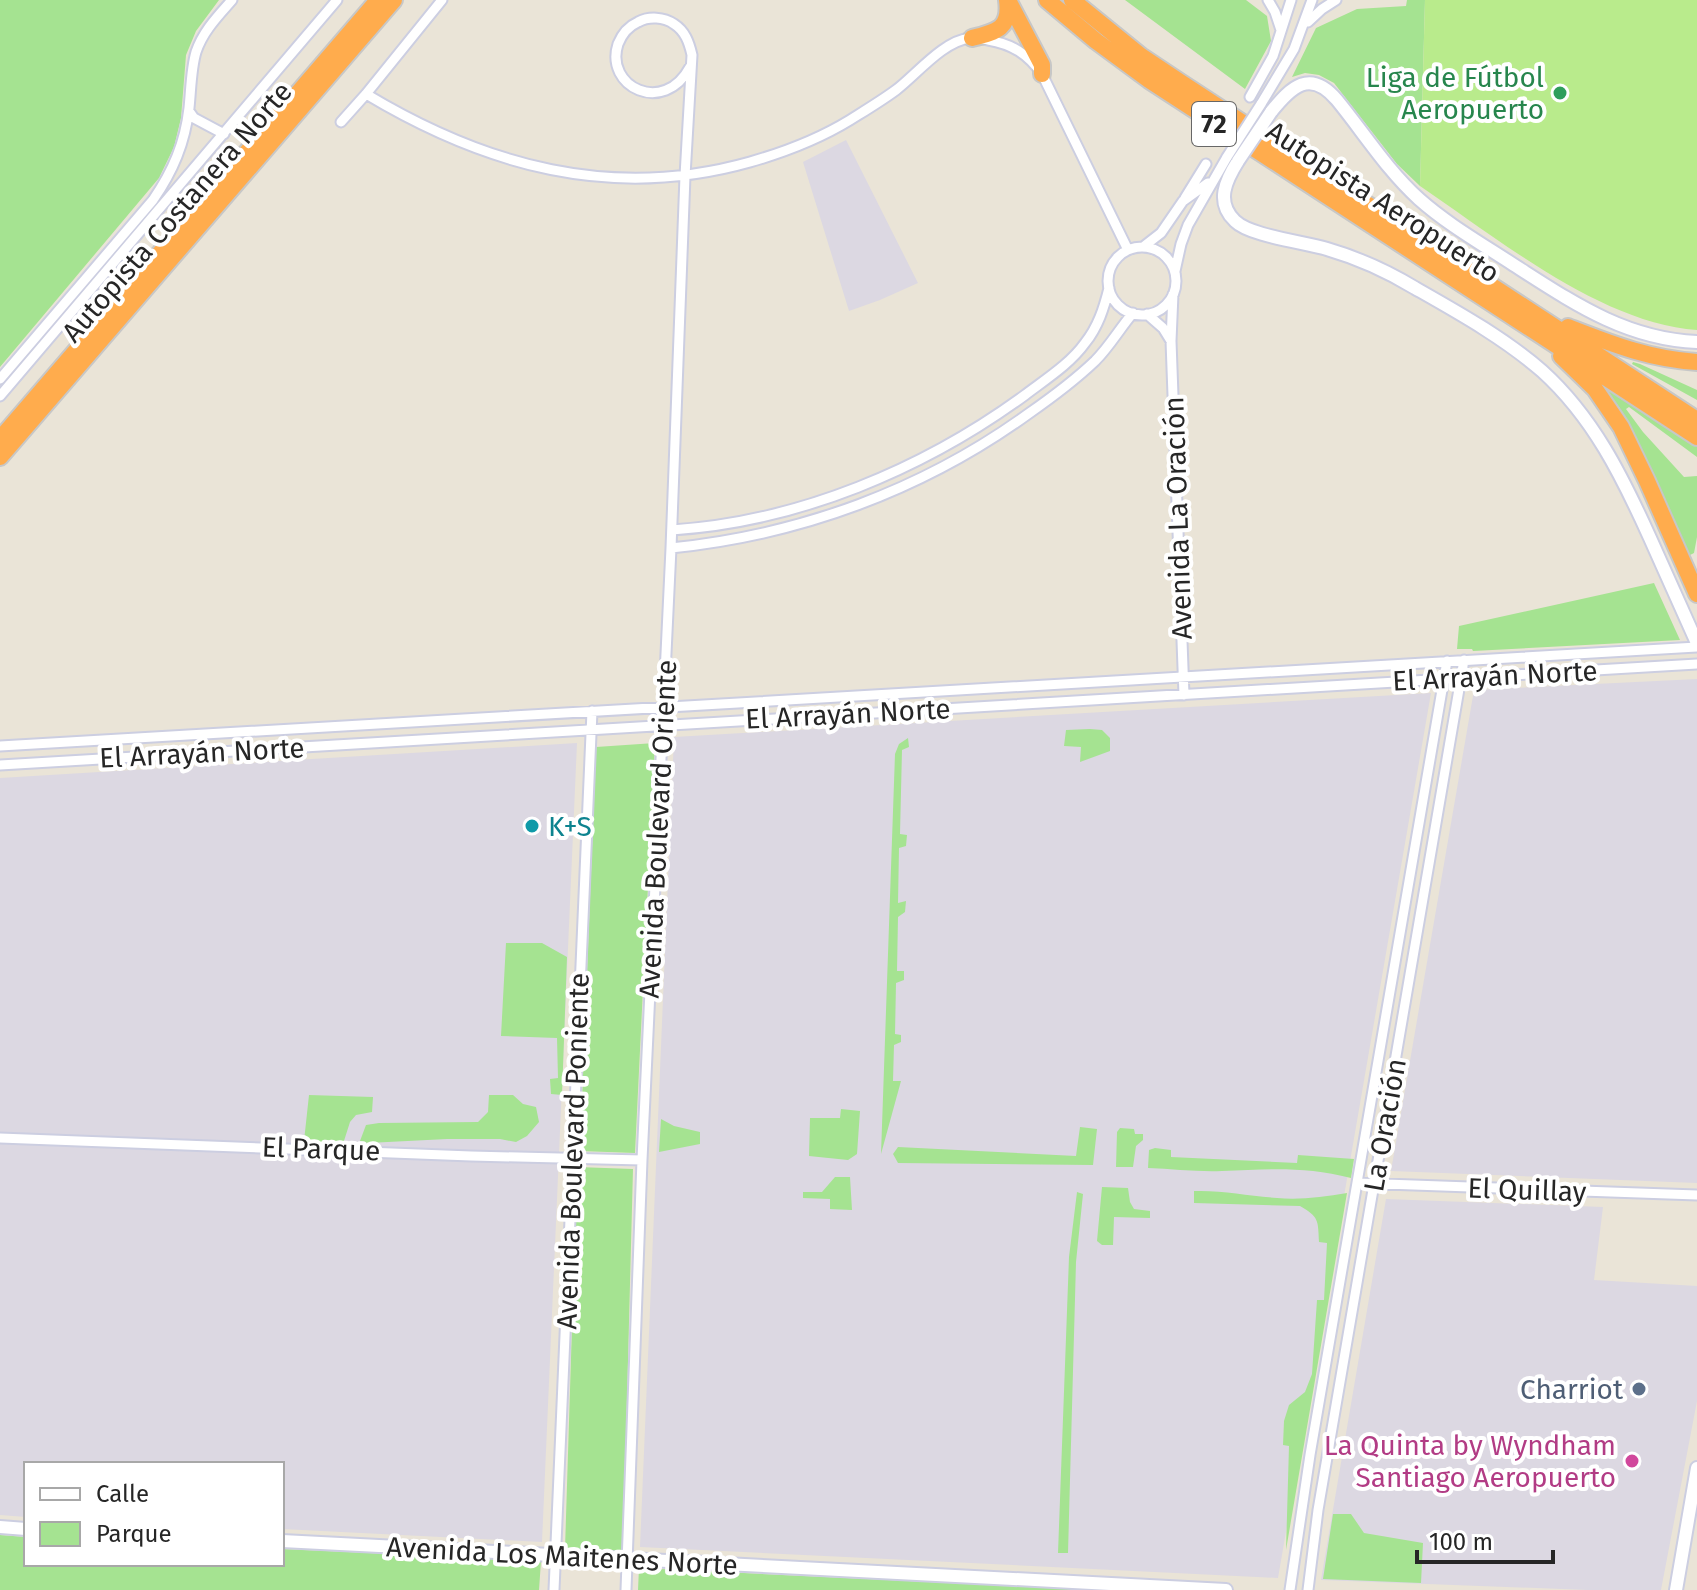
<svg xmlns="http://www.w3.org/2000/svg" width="1697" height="1590" font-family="'Fira Sans',sans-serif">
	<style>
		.industrial { fill: #dcd8e2 }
		.green { fill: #a5e391 }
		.pitch { fill: #b9eb8c }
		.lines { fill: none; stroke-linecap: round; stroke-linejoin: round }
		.street-casing { stroke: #cccee1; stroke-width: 13 }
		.secondary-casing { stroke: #cccee1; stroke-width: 16 }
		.highway-casing { stroke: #c7c7c7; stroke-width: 20 }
		.street { stroke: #fff; stroke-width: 9 }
		.secondary { stroke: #fff; stroke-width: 12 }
		.highway { stroke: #ffac4d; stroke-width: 16 }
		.street-bridge-casing { stroke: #cccee1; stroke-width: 13; stroke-linecap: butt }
		.secondary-bridge-casing { stroke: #cccee1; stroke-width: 16; stroke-linecap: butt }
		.street-bridge { stroke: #fff; stroke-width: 9 }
		.secondary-bridge { stroke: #fff; stroke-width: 12 }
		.leisure-dot { fill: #2e9e5b; stroke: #fff; stroke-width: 3 }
		.culture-dot { fill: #0f9aa8; stroke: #fff; stroke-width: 3 }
		.service-dot { fill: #5c6f8a; stroke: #fff; stroke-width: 3 }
		.hotel-dot { fill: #d1479c; stroke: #fff; stroke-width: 3 }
		.labels { text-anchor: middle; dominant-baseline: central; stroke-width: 8; stroke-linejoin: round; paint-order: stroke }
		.shield { fill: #fff; stroke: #676767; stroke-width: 2 }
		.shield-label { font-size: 26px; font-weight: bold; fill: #262626 }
		.leisure-label { font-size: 28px; fill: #27864d; stroke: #fff; text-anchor: end }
		.street-label { font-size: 28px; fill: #262626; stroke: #fff }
		.culture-label { font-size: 28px; fill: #0d838f; stroke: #fff; text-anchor: start }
		.service-label { font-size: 28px; fill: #4e5e75; stroke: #fff; text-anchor: end }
		.hotel-label { font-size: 28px; fill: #b23c85; stroke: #fff; text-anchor: end }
	</style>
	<rect width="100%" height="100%" fill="#eae4d7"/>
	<path class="industrial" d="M846,140L918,283L880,300L849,311L803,162Z
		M1697,679V1183L1391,1171L1474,690Z
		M1431,693L1278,1578L640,1547L674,737Z
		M577,743L542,1542L282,1529V1464H26V1517L0,1515V778Z
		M1386,1199L1603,1207L1594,1280L1697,1286V1401L1661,1590H1588L1321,1580Z"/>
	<path class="green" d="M0,0H219L196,31L186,55L181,118L174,147L159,178L0,367Z
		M1125,0H1246L1267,16L1271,41L1245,89Z
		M1407,0H1425L1420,186L1397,164L1334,83L1319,75L1305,73L1292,77L1316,28L1357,9L1406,6Z
		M1633,362L1640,364L1697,390V400L1632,364Z
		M1600,383L1697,442V457L1629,407L1626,409L1643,432L1684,477L1697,476V537L1694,553L1688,556L1630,427L1619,407Z
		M1654,583L1680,640L1473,651L1472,649H1457L1459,626Z
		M1090,729L1102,730L1110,738V751L1080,762L1081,747L1064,746L1066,730Z
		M908,738L909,747L902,750L900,834L907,835L906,846L899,848L898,903L906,901L905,912L898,917L897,971H904V980L896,983L895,1034L901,1035V1042L894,1045L893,1081H901L881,1154L895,754L899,744Z
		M655,743L635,1153L580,1151L596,747Z
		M506,943H542L567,957L562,1095L551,1094L550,1079L558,1078L557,1038L501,1036Z
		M309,1095L373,1097L372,1112L356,1115L350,1122L343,1144L304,1141Z
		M489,1095H513L523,1104L536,1107L539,1122L527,1136L516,1142L500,1139H447L368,1143L360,1141L366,1125L379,1123L478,1122L488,1112Z
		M841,1109L860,1111L857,1154L848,1160L809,1156L810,1118H840Z
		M661,1119L674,1126L700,1132V1144L659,1152Z
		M1080,1127L1097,1129L1093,1165L898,1163L893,1154L898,1147L1076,1156Z
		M1120,1128L1134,1129L1135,1134H1143V1140L1136,1146L1133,1167H1116L1117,1132Z
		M1155,1148L1171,1150V1157L1297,1163L1298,1155L1354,1159L1351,1178C1305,1166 1269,1169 1222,1171C1198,1172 1173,1169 1148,1168L1149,1150Z
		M577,1167L633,1169L623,1552L565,1549Z
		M835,1177H850L852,1210L830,1209V1199L803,1198V1192H822Z
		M1102,1187L1128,1188L1130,1202L1134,1209L1150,1211V1218L1114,1217L1113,1245H1102L1097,1241Z
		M1194,1191C1222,1190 1249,1196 1277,1198C1300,1200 1323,1197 1347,1193L1286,1550L1289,1446L1283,1445L1284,1421L1289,1405L1305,1392L1312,1374L1317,1300H1324L1327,1243L1319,1242C1318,1220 1319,1217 1300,1206L1194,1203Z
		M1077,1192L1083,1194L1076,1262L1068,1553H1058L1069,1257Z
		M1333,1514H1351L1364,1533L1423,1543L1421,1583L1323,1579Z
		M0,1535L26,1537V1564H282V1549L541,1561L539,1590H0Z
		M639,1568L1094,1590H638Z"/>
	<path class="pitch" d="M1425,0H1697V330C1602,324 1497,238 1420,186Z"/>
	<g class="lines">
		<defs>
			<path id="street" d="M1268,0L1275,12L1281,30
				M1308,22L1322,9L1336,0
				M366,94C486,166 612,201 750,162C785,152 819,139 850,120C866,110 881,101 896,90C917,74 943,41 970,38C976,37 982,39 988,40C1012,44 1028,54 1042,74L1128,250
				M1250,97L1273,56L1291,0
				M1261,104L1294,49L1312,0
				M189,111L194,118L224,134
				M341,122L366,94L442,0
				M1185,198L1206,164
				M1143,247L1161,233L1183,201L1208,183
				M1108 281a34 34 0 1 1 68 0a34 34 0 1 1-68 0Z
				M1175,271L1181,244L1188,225L1227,157
				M1173,294L1171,341L1184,695
				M1147,314L1163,328L1171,341
				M0,379L153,200C173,171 185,143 189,108C191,89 191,69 196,52C203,31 218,16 232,0
				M0,396L337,0
				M672,530C798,522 924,469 1025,395C1046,379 1070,364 1085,343C1098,327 1104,308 1109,288
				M671,548C800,535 923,490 1028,414C1051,398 1075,380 1095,361C1110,346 1120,328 1133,313
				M0,746L1697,647
				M0,765L1697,664
				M0,1138L471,1156L642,1160
				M1357,1183L1697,1195
				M554,1590L592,711
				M626,1590L642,1160L671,548L685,176L692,55C689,42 685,31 674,24C664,17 649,16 638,22C629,26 622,34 618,44C604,87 664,116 690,67
				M1290,1590L1310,1455L1447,661
				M1308,1590L1318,1510L1464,660"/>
			<path id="secondary" d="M1271,112C1291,87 1310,68 1337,100C1364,133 1387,170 1419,199C1447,224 1482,244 1514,265C1572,302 1625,339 1697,342
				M1238,161C1226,180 1215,202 1235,221C1250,236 1304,242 1327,249C1358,258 1387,271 1415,288C1459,313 1504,338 1542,371C1593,417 1622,476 1650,538C1666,573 1681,608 1697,643
				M0,1527L26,1529
				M282,1541L1226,1590
				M1676,1590L1697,1468"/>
			<path id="highway" d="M1008,0L1042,65V74
				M1047,0L1096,41L1149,80L1697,437
				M1072,0L1141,56L1180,82L1697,420
				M972,38C996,32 1011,29 1007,0
				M1568,327C1612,344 1649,359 1697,362
				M1561,356L1595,389L1621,427L1647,481L1697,594
				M0,439L378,0
				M0,457L394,0"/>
		</defs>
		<use href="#street" class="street-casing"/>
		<use href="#secondary" class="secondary-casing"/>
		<use href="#highway" class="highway-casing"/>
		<use href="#street" class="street"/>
		<use href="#secondary" class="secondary"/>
		<use href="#highway" class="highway"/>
		<defs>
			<path id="street-bridge" d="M1227,157L1261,104"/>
			<path id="secondary-bridge" d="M1238,161L1271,112"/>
		</defs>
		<use href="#street-bridge" class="street-bridge-casing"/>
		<use href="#secondary-bridge" class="secondary-bridge-casing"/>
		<use href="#street-bridge" class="street-bridge"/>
		<use href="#secondary-bridge" class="secondary-bridge"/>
	</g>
	<circle class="leisure-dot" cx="1560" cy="93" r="8"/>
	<circle class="culture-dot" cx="532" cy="826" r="8"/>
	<circle class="service-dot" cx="1639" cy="1389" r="8"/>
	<circle class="hotel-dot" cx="1632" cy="1461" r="8"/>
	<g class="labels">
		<rect class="shield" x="1192" y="102" width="44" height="44" rx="6"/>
		<g class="shield-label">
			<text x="1214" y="124">72</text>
		</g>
		<g class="leisure-label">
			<text x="1544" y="77">Liga de Fútbol<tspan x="1544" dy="32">Aeropuerto</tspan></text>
		</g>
		<g class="street-label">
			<text transform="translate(1383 202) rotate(33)">Autopista Aeropuerto</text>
			<text transform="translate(177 212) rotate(-49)">Autopista Costanera Norte</text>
			<text transform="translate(1178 518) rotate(-92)">Avenida La Oración</text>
			<text transform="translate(1495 676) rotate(-3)">El Arrayán Norte</text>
			<text transform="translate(848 714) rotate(-3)">El Arrayán Norte</text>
			<text transform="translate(202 753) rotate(-3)">El Arrayán Norte</text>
			<text transform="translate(658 829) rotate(-87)">Avenida Boulevard Oriente</text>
			<text transform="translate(1385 1125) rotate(-80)">La Oración</text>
			<text transform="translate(321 1149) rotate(2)">El Parque</text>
			<text transform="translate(573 1151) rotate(-88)">Avenida Boulevard Poniente</text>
			<text transform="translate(1527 1190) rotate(2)">El Quillay</text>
			<text transform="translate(562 1556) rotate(3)">Avenida Los Maitenes Norte</text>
		</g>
		<g class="culture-label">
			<text x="548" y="826">K+S</text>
		</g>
		<g class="service-label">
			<text x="1623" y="1389">Charriot</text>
		</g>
		<g class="hotel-label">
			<text x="1616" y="1445">La Quinta by Wyndham<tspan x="1616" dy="32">Santiago Aeropuerto</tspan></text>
		</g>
	</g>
	<rect x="24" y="1462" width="260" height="104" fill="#ffffff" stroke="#a8a8a8" stroke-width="2"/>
	<rect x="40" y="1488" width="40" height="12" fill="#ffffff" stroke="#a8a8a8" stroke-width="2"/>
	<text x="96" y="1502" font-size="24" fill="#262626">Calle</text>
	<rect x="40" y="1522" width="40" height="24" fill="#a5e391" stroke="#a8a8a8" stroke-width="2"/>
	<text x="96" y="1542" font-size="24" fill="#262626">Parque</text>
	<path d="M1417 1550v12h136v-12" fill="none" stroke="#262626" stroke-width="4"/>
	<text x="1429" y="1550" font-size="24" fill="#262626" stroke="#ffffff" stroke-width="6" paint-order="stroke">100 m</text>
</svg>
